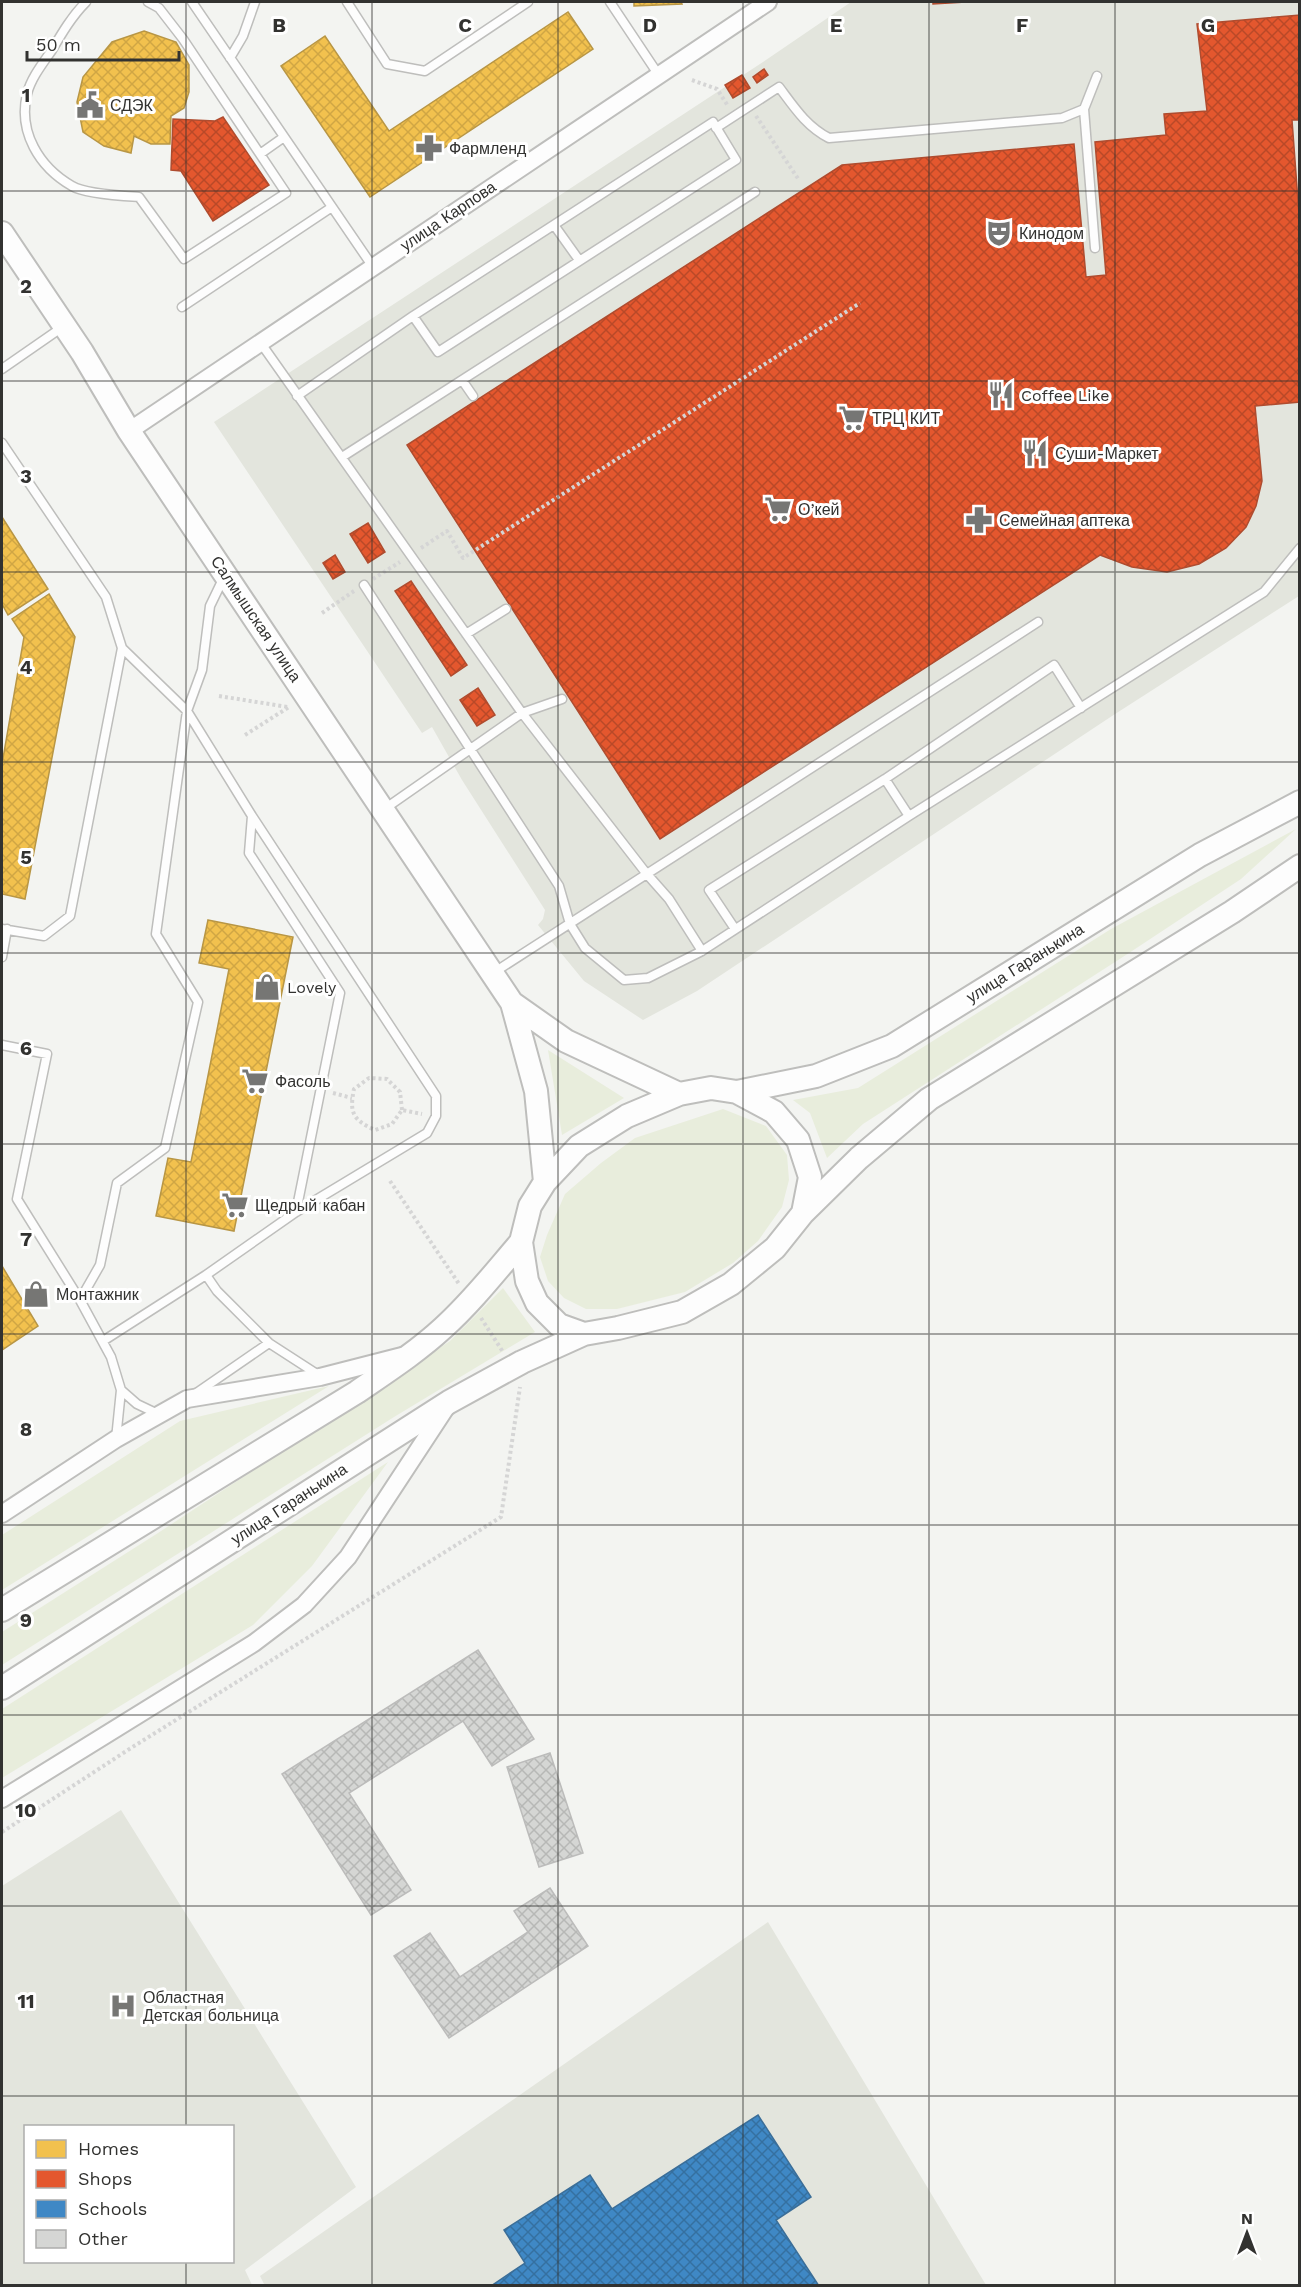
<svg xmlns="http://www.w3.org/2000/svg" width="1301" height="2287" font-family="'Work Sans',sans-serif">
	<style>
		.built { fill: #e3e5dd; fill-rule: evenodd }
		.grass { fill: #e8eddc }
		.homes { fill: url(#homes-cross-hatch); stroke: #b89645; stroke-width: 1.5 }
		.shops { fill: url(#shops-cross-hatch); stroke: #af4c2f; stroke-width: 1.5 }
		.schools { fill: url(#schools-cross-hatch); stroke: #3b6e98; stroke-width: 1.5 }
		.building { fill: url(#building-cross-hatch); stroke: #bcbcbb; stroke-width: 1.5 }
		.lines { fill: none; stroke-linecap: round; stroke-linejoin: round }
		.service-casing { stroke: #bebebc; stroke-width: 11 }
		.minor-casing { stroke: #bebebc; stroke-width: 20 }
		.secondary-casing { stroke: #bebebc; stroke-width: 26 }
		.path { stroke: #d5d5d5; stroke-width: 4; stroke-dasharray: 3 3; stroke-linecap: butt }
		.service { stroke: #fdfdfd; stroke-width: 8 }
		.minor { stroke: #fdfdfd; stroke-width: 16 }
		.secondary { stroke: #fdfdfd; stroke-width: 22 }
		.grid { fill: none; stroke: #323230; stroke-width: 1.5; stroke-opacity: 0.55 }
		.labels { text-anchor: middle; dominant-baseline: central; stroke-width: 6; stroke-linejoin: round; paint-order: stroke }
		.poi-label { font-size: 16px; fill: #323230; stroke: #fff; text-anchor: start }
		.street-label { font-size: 16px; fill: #323230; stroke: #fff }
		.grid-label { font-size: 20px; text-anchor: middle; font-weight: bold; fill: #323230; stroke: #fff; stroke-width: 6; stroke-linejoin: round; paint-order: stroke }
	</style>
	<defs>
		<pattern id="homes-cross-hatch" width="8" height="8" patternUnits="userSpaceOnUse" patternTransform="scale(1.5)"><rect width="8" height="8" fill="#f2c14e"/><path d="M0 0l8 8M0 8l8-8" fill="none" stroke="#d0a644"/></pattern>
		<pattern id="shops-cross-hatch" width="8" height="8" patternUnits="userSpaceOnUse" patternTransform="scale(1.5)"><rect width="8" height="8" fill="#e4572e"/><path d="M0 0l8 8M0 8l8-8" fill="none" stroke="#b94928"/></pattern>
		<pattern id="schools-cross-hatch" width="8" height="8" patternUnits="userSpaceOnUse" patternTransform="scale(1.5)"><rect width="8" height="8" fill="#3f88c5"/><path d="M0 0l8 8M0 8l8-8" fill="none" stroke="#3570a0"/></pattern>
		<pattern id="building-cross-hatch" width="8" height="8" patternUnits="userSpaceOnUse" patternTransform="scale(1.5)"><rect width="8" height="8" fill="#d5d6d4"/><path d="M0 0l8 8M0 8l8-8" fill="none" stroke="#b7b8b6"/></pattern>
	</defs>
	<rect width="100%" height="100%" fill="#f3f4f1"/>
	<path class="built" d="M851,2H1299V596L1112,716L697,991L643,1020L584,981L538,925L543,919L545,910L462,780L432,727L422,733L214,422L763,62Z
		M121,1810L356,2187L245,2270L252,2285H2V1886ZM26,2126H232V2262H26Z
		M768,1922L986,2285L265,2286L260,2276Z"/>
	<path class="grass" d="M1296,829L1241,879L1129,953L863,1124L827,1158L810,1113L793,1100L858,1088L1111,929Z
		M548,1050L624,1098L562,1135Z
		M723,1109L766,1126L787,1155L789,1180L782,1207L758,1241L733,1263L685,1292L617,1309H586L564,1298L548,1281L540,1257L547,1235L565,1194L601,1163L635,1138Z
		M503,1288L535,1332L394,1417L2,1665V1632L158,1533L450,1341Z
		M329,1386L2,1590V1535L180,1421Z
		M388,1462L312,1566L253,1625L2,1778V1709Z"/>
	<path class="homes" d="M634,2H681L682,4L634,6Z
		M568,12L593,49L370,197L281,66L325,36L389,131Z
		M144,31L176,42L189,65V92L184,108L171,116L170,144H151L134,136L131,153L104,146L83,132L77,102L83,77L112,42Z
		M2,517L48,589L8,615L2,604Z
		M49,594L75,637L25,899L2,894V764L24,637L12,619Z
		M208,920L293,937L234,1231L156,1216L168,1158L191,1162L229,969L199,963Z
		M2,1266L38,1326L2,1350Z"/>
	<path class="shops" d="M933,2H966L933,4Z
		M1300,15V120H1292L1300,228V402L1255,406L1262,481L1256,506L1246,527L1226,548L1199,564L1167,572L1132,567L1100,555L660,839L407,445L842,165L1074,144L1086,277L1106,275L1095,142L1166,135L1164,114L1207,111L1197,24Z
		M764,69L768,75L757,83L753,77Z
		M742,75L750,88L733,98L725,85Z
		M223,117L269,185L213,221L181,171L171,170L173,119L215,121Z
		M368,523L385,552L368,563L350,534Z
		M335,555L345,572L333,579L323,563Z
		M411,581L467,665L451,676L395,591Z
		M478,688L495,715L477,726L460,700Z"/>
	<path class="schools" d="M758,2115L811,2197L776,2220L819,2286H491L525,2263L504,2230L590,2175L612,2209Z"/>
	<path class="building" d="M478,1650L534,1739L492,1766L463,1721L349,1793L411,1890L371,1915L282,1774Z
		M550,1753L583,1853L539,1867L507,1767Z
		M550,1888L588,1946L449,2038L394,1956L430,1933L460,1977L528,1932L514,1911Z"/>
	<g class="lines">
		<defs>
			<path id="service" d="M86,2C72,16 62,33 52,50C43,63 31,78 27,94C18,132 39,167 72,186C85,194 123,196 139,197L184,259L286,193L183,39L159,8L148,2
				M192,2L373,267
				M347,2L387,64L425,71L528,2
				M610,2L658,74
				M230,58L243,36L255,2
				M1084,109L1095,248
				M716,128L779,87C794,107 806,126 829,138L1062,118L1084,109L1097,76
				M260,154L284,137
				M554,225L579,260
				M182,307L332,207
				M260,342L522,713L646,873L669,899L702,951L909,816L1264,592L1300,548
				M2,369L64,326
				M462,380L473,396
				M297,396L413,316L713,122L736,160L438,352L413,316
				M2,443L106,597L122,648L70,916L44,936L2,929
				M342,457L755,192
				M364,585L559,886L570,924L585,948L624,980L648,978L702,951
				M466,634L506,609
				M122,648L187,711L252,816L436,1096V1116L427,1133L296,1212L206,1275L217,1291L269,1343L320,1376
				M885,779L909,816
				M383,810L522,713L562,699
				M252,816L249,853L340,993L296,1212
				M735,929L709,890L885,779L1054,665L1081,708
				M2,957L7,929
				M493,973L1038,622
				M2,1045L47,1054L17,1199L80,1300L111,1357L121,1390L116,1439
				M80,1300L100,1265L117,1183L165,1148L198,1002L156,934L187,711L202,670L210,606L224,577
				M103,1341L206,1275
				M121,1390L137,1404L158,1414
				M195,1394L269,1343"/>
			<path id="minor" d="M129,431L768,2
				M2,1514L116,1439L187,1399L320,1377L402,1356
				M2,1799L254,1643L304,1605L348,1557L447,1406"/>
			<path id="secondary" d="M2,233L82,352L129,431L512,1003L536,1091L545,1182
				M512,1003L566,1041L679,1094
				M711,1088L737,1092L774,1112L798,1140L810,1177L803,1213L775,1248L731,1284L682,1312L618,1328L584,1334L559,1325L537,1303L527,1281L521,1242L530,1206L545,1182L579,1146L627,1116L679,1094Z
				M737,1092L816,1076L892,1046L1200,855L1300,802
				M803,1213L859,1158L929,1099L1232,912L1300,866
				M2,1610L357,1392C386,1372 417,1352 443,1328C472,1302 496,1271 521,1242
				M2,1688L449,1402L522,1362L584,1334"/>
		</defs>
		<use href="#service" class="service-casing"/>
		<use href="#minor" class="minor-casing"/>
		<use href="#secondary" class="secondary-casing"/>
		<path class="path" d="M692,80L717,89L728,106
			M756,116L799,180
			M421,548L447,531L463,558L860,303
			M373,579L400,562
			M322,613L354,591
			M219,696L288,707
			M245,735L289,707
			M333,1093L352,1098
			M402,1110L400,1092L387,1079L369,1078L354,1089C349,1113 353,1120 375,1130L392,1124L402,1110L422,1114
			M390,1181L459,1284
			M481,1318L503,1352
			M2,1832L131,1748L501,1517L520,1387"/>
		<use href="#service" class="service"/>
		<use href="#minor" class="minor"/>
		<use href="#secondary" class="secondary"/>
	</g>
	<path class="grid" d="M186,2V2126M372,2V2286M558,2V2286M743,2V2286M929,2V2286M1115,2V2286M2,191H1300M2,381H1300M2,572H1300M2,762H1300M2,953H1300M2,1144H1300M2,1334H1300M2,1525H1300M2,1715H1300M2,1906H1300M2,2096H1300M186,2262V2286"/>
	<defs>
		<symbol id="civic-bare" viewBox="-9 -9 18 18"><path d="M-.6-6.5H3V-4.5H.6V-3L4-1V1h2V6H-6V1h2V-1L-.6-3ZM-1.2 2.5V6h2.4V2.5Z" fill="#767674" stroke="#fff" stroke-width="2.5" paint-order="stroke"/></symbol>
		<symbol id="pharmacy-bare" viewBox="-9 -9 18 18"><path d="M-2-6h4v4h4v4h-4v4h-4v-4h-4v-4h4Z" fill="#767674" stroke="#fff" stroke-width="2.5" paint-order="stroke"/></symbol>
		<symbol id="theatre-bare" viewBox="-9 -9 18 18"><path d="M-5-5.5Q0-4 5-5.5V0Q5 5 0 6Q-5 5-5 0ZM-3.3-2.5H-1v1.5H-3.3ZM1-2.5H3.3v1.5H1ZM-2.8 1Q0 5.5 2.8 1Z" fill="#767674" stroke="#fff" stroke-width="2.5" paint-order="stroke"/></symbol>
		<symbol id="restaurant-bare" viewBox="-9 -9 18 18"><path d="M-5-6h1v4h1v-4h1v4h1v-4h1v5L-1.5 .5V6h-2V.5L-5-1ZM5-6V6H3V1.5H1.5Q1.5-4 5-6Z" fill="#767674" stroke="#fff" stroke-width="2.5" paint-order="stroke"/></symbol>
		<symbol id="supermarket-bare" viewBox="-9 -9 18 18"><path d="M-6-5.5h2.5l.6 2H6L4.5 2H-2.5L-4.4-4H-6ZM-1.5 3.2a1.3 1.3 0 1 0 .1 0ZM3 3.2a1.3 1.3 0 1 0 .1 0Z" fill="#767674" stroke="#fff" stroke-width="2.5" paint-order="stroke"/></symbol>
		<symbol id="shop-bare" viewBox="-9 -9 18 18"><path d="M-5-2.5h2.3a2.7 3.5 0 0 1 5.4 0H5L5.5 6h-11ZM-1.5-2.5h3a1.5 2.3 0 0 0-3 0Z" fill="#767674" stroke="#fff" stroke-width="2.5" paint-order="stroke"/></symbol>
		<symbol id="hospital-bare" viewBox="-9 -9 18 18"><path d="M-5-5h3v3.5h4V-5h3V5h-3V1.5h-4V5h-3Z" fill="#767674" stroke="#fff" stroke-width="2.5" paint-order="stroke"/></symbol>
	</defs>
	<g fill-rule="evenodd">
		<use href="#civic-bare" x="71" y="86" width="38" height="38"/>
		<use href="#pharmacy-bare" x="410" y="129" width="38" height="38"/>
		<use href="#theatre-bare" x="980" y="214" width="38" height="38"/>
		<use href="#restaurant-bare" x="982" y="376" width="38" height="38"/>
		<use href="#supermarket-bare" x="833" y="399" width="38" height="38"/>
		<use href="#restaurant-bare" x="1016" y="434" width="38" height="38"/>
		<use href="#supermarket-bare" x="759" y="490" width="38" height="38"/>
		<use href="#pharmacy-bare" x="960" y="501" width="38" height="38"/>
		<use href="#shop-bare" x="248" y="968" width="38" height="38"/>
		<use href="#supermarket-bare" x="236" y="1062" width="38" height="38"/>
		<use href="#supermarket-bare" x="216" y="1186" width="38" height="38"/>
		<use href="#shop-bare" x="17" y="1275" width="38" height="38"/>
		<use href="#hospital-bare" x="104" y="1987" width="38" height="38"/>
	</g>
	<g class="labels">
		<g class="poi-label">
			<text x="110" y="105">СДЭК</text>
			<text x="449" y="148">Фармленд</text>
			<text x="1019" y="233">Кинодом</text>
			<text x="1021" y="395">Coffee Like</text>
			<text x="872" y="418">ТРЦ КИТ</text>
			<text x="1055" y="453">Суши-Маркет</text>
			<text x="798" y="509">О’кей</text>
			<text x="999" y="520">Семейная аптека</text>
			<text x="287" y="987">Lovely</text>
			<text x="275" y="1081">Фасоль</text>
			<text x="255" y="1205">Щедрый кабан</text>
			<text x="56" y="1294">Монтажник</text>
			<text x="143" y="1997">Областная<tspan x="143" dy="18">Детская больница</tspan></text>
		</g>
		<g class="street-label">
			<text transform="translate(448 216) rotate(-34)">улица Карпова</text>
			<text transform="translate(256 619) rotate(56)">Салмышская улица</text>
			<text transform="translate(1025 963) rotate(-32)">улица Гаранькина</text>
			<text transform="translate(289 1504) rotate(-33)">улица Гаранькина</text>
		</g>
	</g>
	<g class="grid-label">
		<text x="279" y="32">B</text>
		<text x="465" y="32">C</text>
		<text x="650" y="32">D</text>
		<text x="836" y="32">E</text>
		<text x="1022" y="32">F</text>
		<text x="1208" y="32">G</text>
		<text x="26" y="102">1</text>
		<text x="26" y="293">2</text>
		<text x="26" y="483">3</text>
		<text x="26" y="674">4</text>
		<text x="26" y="864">5</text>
		<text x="26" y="1055">6</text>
		<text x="26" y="1246">7</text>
		<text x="26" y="1436">8</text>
		<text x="26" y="1627">9</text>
		<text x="26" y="1817">10</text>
		<text x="26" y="2008">11</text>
	</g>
	<rect width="1301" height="2287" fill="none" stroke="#323230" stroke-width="6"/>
	<rect x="24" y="2125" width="210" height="138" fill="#ffffff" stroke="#adadac" stroke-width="1.5"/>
	<rect x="36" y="2140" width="30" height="18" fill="#f2c14e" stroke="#adadac" stroke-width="1.5"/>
	<text x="78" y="2155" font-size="18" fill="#323230">Homes</text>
	<rect x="36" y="2170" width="30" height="18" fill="#e4572e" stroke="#adadac" stroke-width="1.5"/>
	<text x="78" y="2185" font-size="18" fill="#323230">Shops</text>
	<rect x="36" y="2200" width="30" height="18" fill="#3f88c5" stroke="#adadac" stroke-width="1.5"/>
	<text x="78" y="2215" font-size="18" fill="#323230">Schools</text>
	<rect x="36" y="2230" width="30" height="18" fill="#d5d6d4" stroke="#adadac" stroke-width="1.5"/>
	<text x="78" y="2245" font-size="18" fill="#323230">Other</text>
	<g transform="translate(1247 2233)" stroke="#ffffff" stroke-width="4.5" paint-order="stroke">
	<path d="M0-4.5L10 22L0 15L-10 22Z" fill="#323230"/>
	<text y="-9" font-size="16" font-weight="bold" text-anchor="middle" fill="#323230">N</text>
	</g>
	<path d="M27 51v9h152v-9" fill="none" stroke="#323230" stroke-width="3"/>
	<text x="36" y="51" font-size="18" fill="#323230" stroke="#ffffff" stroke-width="4.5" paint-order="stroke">50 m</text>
</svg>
